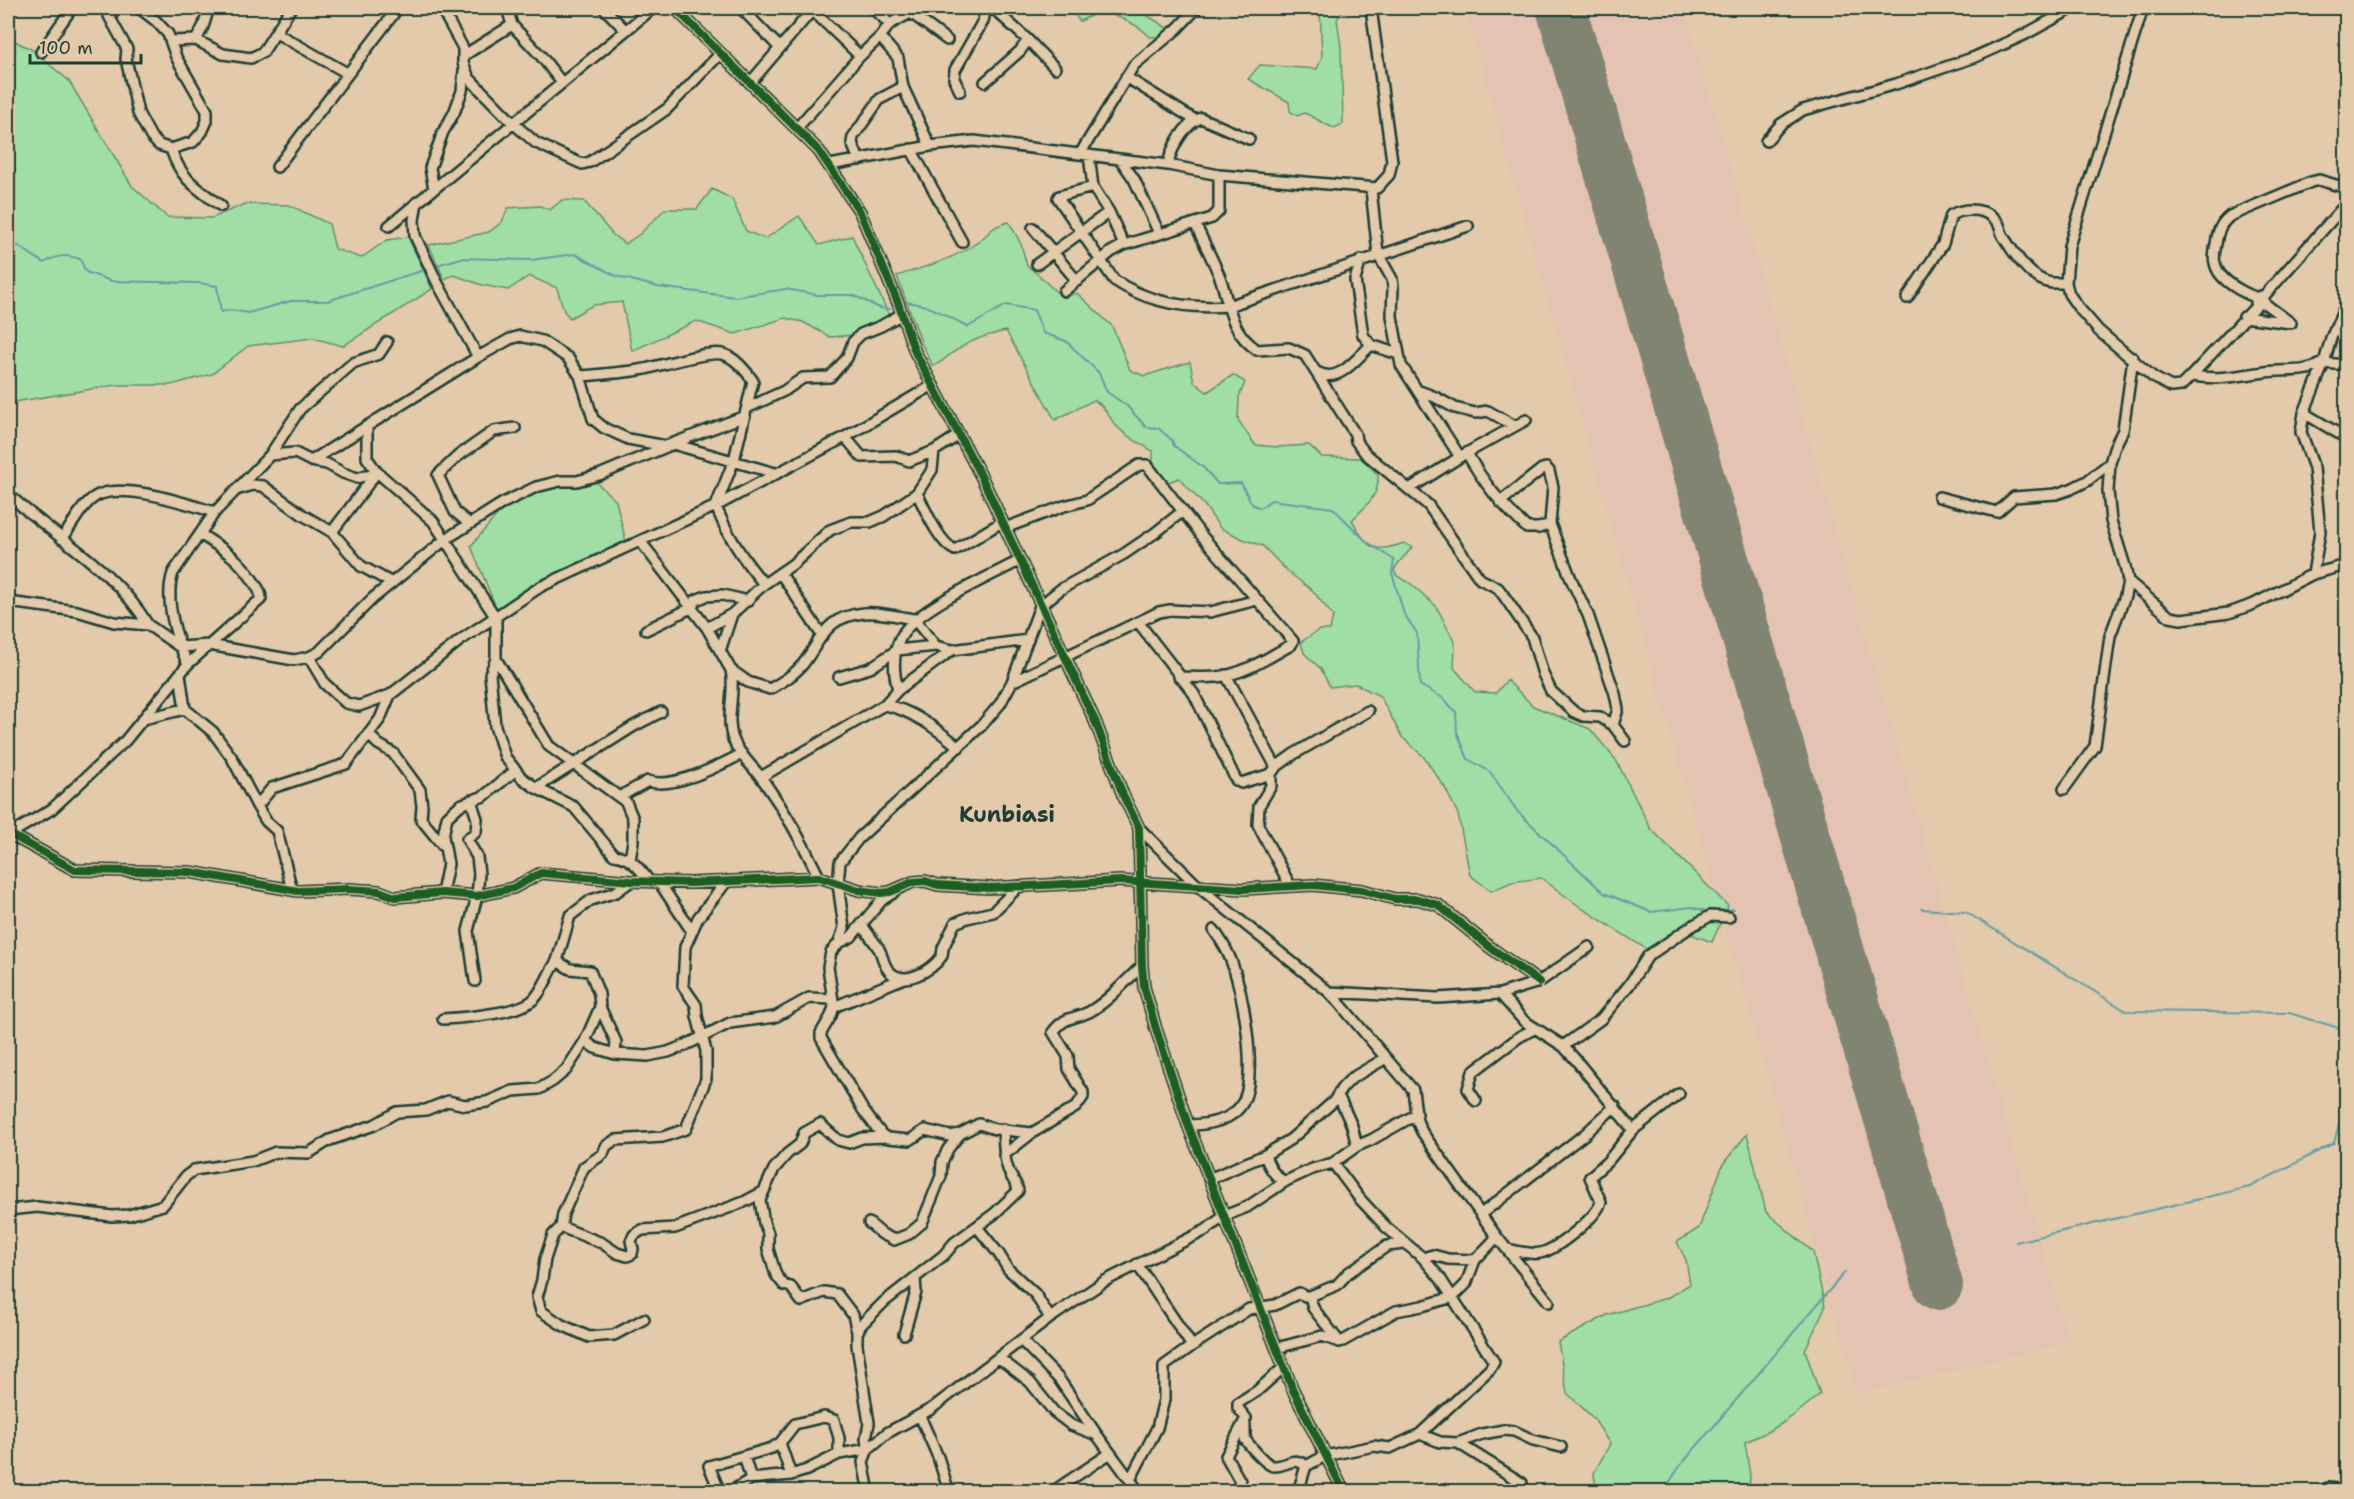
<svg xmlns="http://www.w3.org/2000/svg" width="2354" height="1499" font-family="'Shantell Sans',sans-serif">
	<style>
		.built { fill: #e4c3b2 }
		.green { fill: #a1dea6; stroke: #608e6d; stroke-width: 1.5 }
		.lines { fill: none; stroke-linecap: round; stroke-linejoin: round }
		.stream { stroke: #629da4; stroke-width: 2 }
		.runway { stroke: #808470; stroke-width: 50 }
		.street-casing { stroke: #1f3d34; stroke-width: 14 }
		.street { stroke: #e2caab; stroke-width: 9 }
		.cycleway-casing { stroke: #e2caab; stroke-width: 11 }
		.cycleway { stroke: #1b5e20; stroke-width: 8 }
		.labels { text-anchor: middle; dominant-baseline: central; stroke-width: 4.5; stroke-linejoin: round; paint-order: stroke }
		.district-label { font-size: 22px; font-weight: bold; fill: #1f3d34; stroke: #e2caab }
	</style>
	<rect width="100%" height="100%" fill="#e2caab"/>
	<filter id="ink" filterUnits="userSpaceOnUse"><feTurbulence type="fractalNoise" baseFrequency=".0167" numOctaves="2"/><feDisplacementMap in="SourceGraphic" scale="12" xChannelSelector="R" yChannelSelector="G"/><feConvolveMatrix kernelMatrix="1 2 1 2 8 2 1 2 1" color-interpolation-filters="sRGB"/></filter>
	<g filter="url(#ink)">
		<path class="built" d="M1465,8H1684L2069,1342L1857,1394Z"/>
		<path class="green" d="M1075,8H1137C1147,17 1159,21 1169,30L1161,37H1150C1138,24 1118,16 1101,11L1080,21L1076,17Z
			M1320,8H1342V13L1337,19L1341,47L1343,124L1334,128C1323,124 1315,117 1304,113L1297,116L1290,111L1289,102L1248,79L1260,65L1317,69L1322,57Z
			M8,38L31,49L69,81L132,186L167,217L212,218L245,204L289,205L329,224L335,249L361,258L387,240L408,237L432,289L343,346L313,338L248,346L212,374L171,385H116L8,403Z
			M712,189L732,199L746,231L765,239L799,216L819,245L852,236L890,317L857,335L830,337L803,322L785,318L735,334L696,321L632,351L622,302L593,305L570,318L564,311L557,288L529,276L508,290L482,285L454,275L444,279L429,245L489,232L502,222L508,208L540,206L550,210L562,200L584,201L613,235L625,244L641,233L665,209H697Z
			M1009,222L1021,244L1027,266C1041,274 1049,288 1063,297L1077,293L1112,326L1130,370L1144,376L1190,362L1194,382L1207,392L1233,375L1245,382L1239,397L1238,420L1255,445L1277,447L1309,445L1322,457L1361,458L1378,475C1380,495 1365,507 1352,520C1369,549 1371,554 1404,543L1412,547C1407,555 1396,563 1394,571L1397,576L1410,583L1436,606L1455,643L1454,668L1475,692L1496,693L1507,680L1533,706L1590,729L1616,760L1651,829L1728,906L1712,942L1680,930L1646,949L1583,909L1541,878L1512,882L1491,891L1470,875L1458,814L1444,786L1423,756L1402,737L1380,696L1356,684L1330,687L1321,669L1304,653L1301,642L1319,630H1330L1333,616L1313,591L1287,571L1263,546L1243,539L1220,528L1205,506L1179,478L1166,483L1153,462V451C1139,443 1123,435 1113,422C1107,413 1104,406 1094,400L1055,420L1006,331C987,335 973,339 957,350C948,355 943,362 933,366L922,344L897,276C924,267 951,260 975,244C992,234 985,228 1009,222Z
			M594,480L616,501L626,542L546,578L497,610L471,546L501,510L552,486Z
			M1747,1134L1766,1212L1813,1252L1825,1307L1805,1350L1820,1394C1793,1417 1777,1429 1745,1442L1750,1476L1749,1491H1596L1594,1473L1610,1444L1594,1419L1567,1393L1558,1342L1607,1315L1667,1298L1690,1284L1686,1260L1677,1242L1699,1228L1723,1164Z"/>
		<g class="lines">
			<path class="stream" d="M8,239L44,263C58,255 65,254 80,259L86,272L111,281L199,283L217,286L221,312L231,310L248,313L291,301H327L424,270
				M434,266L461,258L531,260L575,254L616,276L658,287L735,297L786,289L818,295H853L880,308L890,309
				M904,302C928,303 948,316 968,327L1006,305L1034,310L1043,333L1066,341L1099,373L1107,392L1127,406L1146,427L1158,428L1172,440L1174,446L1203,467L1218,484L1241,483L1252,504L1260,508L1271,500L1333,508L1366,541L1394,560L1392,573L1404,614L1417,633L1420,685L1443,698L1456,712L1457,732L1468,759L1490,772L1518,812L1604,893L1651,912L1692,907L1709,912
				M1921,909L1966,912L2126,1011L2289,1013L2346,1030
				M1718,912L1734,909
				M2016,1242L2250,1187L2334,1143L2346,1096
				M1663,1492L1680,1466L1845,1272"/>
			<path class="runway" d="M1561,8L1938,1285"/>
			<defs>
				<path id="street" d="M116,8L109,16L127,49L126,59L138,113L151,137L159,145L171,149L193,142L202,132L207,121V111L176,57L168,34L156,21L139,8
					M441,8L463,48V63L469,78L513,123L536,143L582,164L590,162L667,109L720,54
					M507,8L512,25L541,56L562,83
					M604,8L625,30
					M675,8L819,151L860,212L898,303L915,352L982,478L1095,721L1123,795L1139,828L1142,966L1144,987L1156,1029L1188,1125L1293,1390L1344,1492
					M741,8L780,48L750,83
					M872,8L890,24L880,37L898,58L903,87L930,146
					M904,8L947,40
					M2143,8L2069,246L2066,283L2069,294L2078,307L2099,331L2153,377L2171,387L2181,386L2191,376L2258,304
					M812,10L860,56
					M890,24L910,13
					M276,33L347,73
					M196,40L203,27L209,8
					M1028,40L1055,68
					M172,41L196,40L223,54L251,58L263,52L291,8
					M780,48L814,8
					M41,52L72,8
					M463,56L512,25
					M1126,77L1195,120
					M985,82L1020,51L1028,40L993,8
					M960,91L954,79L955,70L983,21L986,8
					M797,128L860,56L880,37
					M1766,141L1781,124L1803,110L1896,84L1975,57L2024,35L2073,8
					M171,149C181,180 197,188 221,206
					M911,149L962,242
					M1080,154L1134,65L1177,29L1197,8
					M1089,155L1093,187L1109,212L1124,245
					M1120,159L1134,179L1159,233
					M859,160L852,143L853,137L880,99L903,87
					M830,165L930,146L974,141L1168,165L1219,175L1377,188L1389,175L1392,161L1371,8
					M1168,165C1171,148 1184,124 1201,118L1249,139
					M277,167L398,8
					M1093,187L1059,196L1058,198L1114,280C1148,303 1188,309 1228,306L1468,226
					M434,189L430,168L443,132L454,113L462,91L464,71
					M1371,189L1378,254L1392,279L1393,287L1392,316L1401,365L1460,457L1409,489
					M417,202L414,220L415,236L437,282L478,357
					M1195,223C1203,242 1214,261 1221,280C1230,308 1230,331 1257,350L1289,348L1305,355L1355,434L1356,441L1366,454L1428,505L1480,579L1498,588L1504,596L1532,637L1543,674L1551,691L1574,712L1583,716L1600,717L1613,725L1625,741
					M389,226L653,8
					M1033,228L1077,281
					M1361,260L1355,280L1357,294L1363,335L1371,345
					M1037,264L1109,212
					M1064,291L1111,252L1124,245L1212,218L1219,211V175
					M2263,297L2346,204
					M1907,298L1943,244L1951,215C1966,207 1988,208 1998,223C2000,226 2001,232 2003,236C2013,252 2031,281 2052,283C2057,283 2062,283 2066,283
					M2256,302L2262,304L2264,299L2261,296L2257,298C2242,292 2218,280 2215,263C2213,257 2215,250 2216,244C2218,231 2220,224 2230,216L2311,182L2319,180L2346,188
					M2346,305L2331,338L2324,363L2346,365
					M2244,317L2291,323L2264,303
					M1317,372C1338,385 1356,359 1371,345L1398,354
					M580,376C602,374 624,373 645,369C663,365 706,351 722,354C734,356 747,372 753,381L734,460L716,506C727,535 744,561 764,584L732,614L707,628
					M2191,376C2222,380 2235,376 2265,372C2287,369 2303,374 2324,363
					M1417,390L1435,397L1455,408L1475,413L1488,411L1513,425
					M747,408L784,391L803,378L830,377L847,358L853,342L861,334L881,326L902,314
					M2304,413L2346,438
					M367,427V458L377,472L433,521L496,618V659L549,746L626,802L633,819V841L630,860
					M845,437L862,457L896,456L909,461L934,451L959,435
					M1467,453C1484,484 1501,504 1527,528H1539L1550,524
					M270,455L300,409L353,363L379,354L387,342
					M1463,455L1526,420
					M311,461L478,357L510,339L520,336L542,341L568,358L580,376L593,419L604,428L628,439L666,446L745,416
					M377,472L332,532L361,566L392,583
					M236,490L253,485L263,486L303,515L332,532
					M917,493C925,509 939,543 955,550L1002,522
					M8,494C54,537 115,569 148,625
					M1939,497L1997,512L2014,497L2056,494L2071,489L2087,481L2110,463
					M1500,502L1542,469L1546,468L1549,471L1553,487L1550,524L1571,579L1588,615L1615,694L1618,709L1613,725
					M470,524L455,512L438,475L458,456L494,431L515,428
					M1005,528L1064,506L1087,500L1139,465H1147L1202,536L1293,641L1291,645C1267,658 1245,674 1217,677C1205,678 1192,677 1179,677
					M62,539C72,526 84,499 101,494C130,484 186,504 215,512
					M641,542L707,628L731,670C736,692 725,717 733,739C739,756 754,767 763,780C785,811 803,843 819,877
					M781,574L821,634
					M2313,574L2320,532L2314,468L2301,432L2304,413L2324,363
					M2128,581L2170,617L2181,619L2229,613L2254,604L2313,574L2346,565
					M764,584L793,564L830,530L851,522H870L884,516L917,493L932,470L934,451
					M8,602L77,611L114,622L148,625L180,647L209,645L294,660L309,657L319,652L372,599L446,539L503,503L536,487L560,481H577L599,475L673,444L775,473
					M1138,622L1194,694L1236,780L1241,783L1271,774
					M646,630L691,608L696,600L706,596L723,595L748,601
					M720,651L732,614
					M309,657L325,684L346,703L359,706L390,695L462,639L540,587L716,506L845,437L933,385
					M496,659L490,674L495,726L505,757L522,778L536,788L574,807L614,855C630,856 640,869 649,881
					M188,664C176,640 164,599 173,573L215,512L270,455L295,453L311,461L327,464L343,473L357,478L377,472
					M731,670L748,682L770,689C782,682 794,675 803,664C823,638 824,617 864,613C879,611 899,617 914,619L936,646L952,650
					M180,674L185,709L213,732L232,758L257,806
					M1226,675L1276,767
					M839,677L870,668L897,650L936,646
					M1012,682L1159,612L1170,610L1210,612L1257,600
					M898,690C893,671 892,649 904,632C921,607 990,576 1019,561
					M884,705C911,709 938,730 959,747
					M143,719L185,709
					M368,734L378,744L393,753L420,790L422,806L421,819L443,846
					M761,777L884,705L898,690L952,650L1028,640
					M536,788L634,726L661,712
					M2064,789L2095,746L2110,636L2125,596L2128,581L2125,566L2111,521L2108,491L2110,463L2115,446L2123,430L2133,358
					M619,797L648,781C673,790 718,766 742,754
					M471,800L477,819L476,832L467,839L477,857L479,874L477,896L468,931L475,981
					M1139,828L1200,888L1329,992L1341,1005L1413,1090L1417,1121L1422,1132L1497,1237L1549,1302
					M8,833L75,870L190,872L298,891L349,889L379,891L395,897L442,893L477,896L513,888L541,873L631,881L691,883L819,877L859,890L881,893L890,892L913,882L925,881L938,885L989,888L1120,881L1243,889L1313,885L1362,890L1395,899H1418L1438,905L1491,948L1539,982
					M10,834L52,809L125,741L188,664L261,599C261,592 258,588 254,582C239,558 223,549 200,534
					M659,882L691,930
					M1290,885L1258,825L1259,806L1271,786V774L1276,767L1294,754L1368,711
					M292,890L277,831L266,821L257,806L272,788L346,764L380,719L390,695
					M442,893L448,864L443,836L447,817L460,805L484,796L516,770
					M893,893L882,900L851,937L839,943L831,952L828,967L834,1007L831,1016L821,1033V1038L863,1110L882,1135L888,1138L910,1140L925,1130L950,1136L960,1134L979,1124L995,1129L1032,1133L1076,1107L1083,1097V1092L1069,1069L1068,1056L1053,1032C1066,1015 1073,1020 1089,1012C1109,1001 1125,981 1142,966
					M862,925C867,933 874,941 879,949C883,956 883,965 889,971C904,988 932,970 942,956L943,948L955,923L967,918L993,912L1019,886
					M839,943L844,928L838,884L840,862L859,838L982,725L1000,704L1012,682L1040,606L1061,589L1124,554L1155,533L1183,511
					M1329,992L1438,998L1500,994L1539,982L1589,947
					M1500,994L1524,1021L1563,1046L1575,1059L1633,1130
					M600,1007L616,1042L615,1054
					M834,1007L904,978
					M443,1019C463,1018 523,1013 535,998C544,988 549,972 557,961
					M585,1041L595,1048L615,1054L648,1056L668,1052L686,1045L730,1023L775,1017L809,998L832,999
					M1563,1046L1601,1019L1629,985L1648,956L1692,926L1710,916L1729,917
					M1338,1095L1352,1126L1357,1146
					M1476,1101L1468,1089L1473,1072L1519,1037L1534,1029
					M1188,1125C1207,1125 1235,1121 1244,1100C1257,1070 1243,994 1232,963C1228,951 1221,940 1214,930
					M1004,1155L1032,1133
					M1265,1155C1269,1167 1274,1176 1285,1182
					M1209,1179L1265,1155L1291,1139L1334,1101L1342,1088L1352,1078L1386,1058
					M8,1210L37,1207L112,1216L129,1215L163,1205L186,1176L194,1170L253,1161L276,1152L309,1153L330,1140L374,1125L397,1112L426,1110L448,1101L465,1105L487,1102L513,1091L539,1089L553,1081L566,1070L585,1041L600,1007L599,994L590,971L570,969L557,961L570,916L591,900L616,892L631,881
					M1481,1214L1585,1134L1615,1106
					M869,1223L882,1234L894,1240L909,1234L922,1223L941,1176L942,1162L948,1149L960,1134
					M561,1227L602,1243L617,1253L627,1256L632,1254L633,1249L631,1241L634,1235L642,1230L675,1228L744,1202L763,1192
					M977,1227L999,1254L1008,1269L1035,1294L1050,1318
					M1507,1249C1517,1251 1530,1255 1540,1253C1556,1250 1596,1218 1601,1202L1590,1177L1608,1161L1633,1130L1679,1094
					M1423,1258L1433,1255L1448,1259L1475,1260
					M1137,1264L1192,1346
					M1310,1296L1313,1308L1338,1340
					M644,1319L614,1335L589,1337L562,1325L541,1311L537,1297L542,1280L545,1259L553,1235L561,1227L563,1214L584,1167L603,1154L606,1146L615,1140L663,1137L686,1129L706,1079V1051L697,1016L696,1005L683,986L685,947L698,918L727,881
					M857,1332L853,1315L837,1294L824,1292L801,1301L791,1287L784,1285L776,1275L768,1249V1233L764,1223L760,1200L774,1169L787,1154L800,1144L804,1133L820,1124L838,1140L849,1143L862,1138L885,1137
					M904,1334L916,1292L915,1278
					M1021,1340L1059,1379L1097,1435
					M1277,1348L1322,1336L1339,1342L1343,1341L1396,1311L1422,1306L1453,1297L1466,1284L1475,1260L1497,1237
					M999,1358L1030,1382L1054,1412L1071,1425L1097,1435L1139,1492
					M920,1416L938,1457L949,1492
					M1245,1424V1439C1249,1445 1267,1466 1273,1466C1286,1467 1294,1455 1306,1466
					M1420,1434L1440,1442L1458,1443L1482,1434L1504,1430L1514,1431L1533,1440L1561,1447
					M780,1443L791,1475
					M1458,1443L1522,1483
					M744,1456L751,1479
					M1130,1480L1157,1428L1164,1400V1366L1192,1346L1249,1309L1275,1305L1299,1293L1305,1296H1310L1337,1285L1348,1273L1387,1246L1404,1244
					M720,1492L709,1466L772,1448L780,1443L795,1424L824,1417L834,1420L839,1438V1454
					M730,1492L751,1479L791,1475L807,1470L839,1454L868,1449L887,1433L931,1409L1050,1318L1105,1281L1206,1230L1224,1216L1247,1207L1286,1181L1312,1169L1333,1163L1357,1146L1371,1140L1417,1114
					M869,1492L863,1462L868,1449L866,1439L869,1423L857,1345V1333L861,1325L884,1302L944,1255L954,1243L994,1214L1018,1191C1017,1183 1010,1177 1008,1169C1003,1156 1004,1143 1003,1129
					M1052,1492L1109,1454
					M1237,1492L1240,1481L1226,1456L1246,1418L1238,1408V1403L1257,1391L1284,1367
					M1298,1492L1306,1466L1325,1456L1374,1446L1390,1448L1420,1434L1490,1369L1494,1362L1440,1278L1423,1258L1386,1227L1360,1199L1333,1163
					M2319,1492L2328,1488L2346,1490"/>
			</defs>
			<use href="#street" class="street-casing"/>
			<use href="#street" class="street"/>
			<defs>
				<path id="cycleway" d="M675,8L819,151L860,212L898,303L915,352L982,478L1095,721L1123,795L1139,828L1142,966L1144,987L1156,1029L1188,1125L1293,1390L1344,1492
					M8,833L75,870L190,872L298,891L349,889L379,891L395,897L442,893L477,896L513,888L541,873L631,881L691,883L819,877L859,890L881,893L890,892L913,882L925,881L938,885L989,888L1120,881L1243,889L1313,885L1362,890L1395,899H1418L1438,905L1491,948L1539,982"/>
			</defs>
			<use href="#cycleway" class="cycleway-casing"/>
			<use href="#cycleway" class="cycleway"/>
		</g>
	</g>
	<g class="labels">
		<g class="district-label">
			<text x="1007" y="814">Kunbiasi</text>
		</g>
	</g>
	<rect width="2354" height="1499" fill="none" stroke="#e2caab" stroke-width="30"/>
	<rect x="15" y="15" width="2324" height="1469" fill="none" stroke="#1f3d34" stroke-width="2" filter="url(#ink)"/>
	<path d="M30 54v9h111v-9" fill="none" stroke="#1f3d34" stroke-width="3"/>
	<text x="39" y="54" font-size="18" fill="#1f3d34" stroke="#e2caab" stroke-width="4.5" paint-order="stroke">100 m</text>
</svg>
